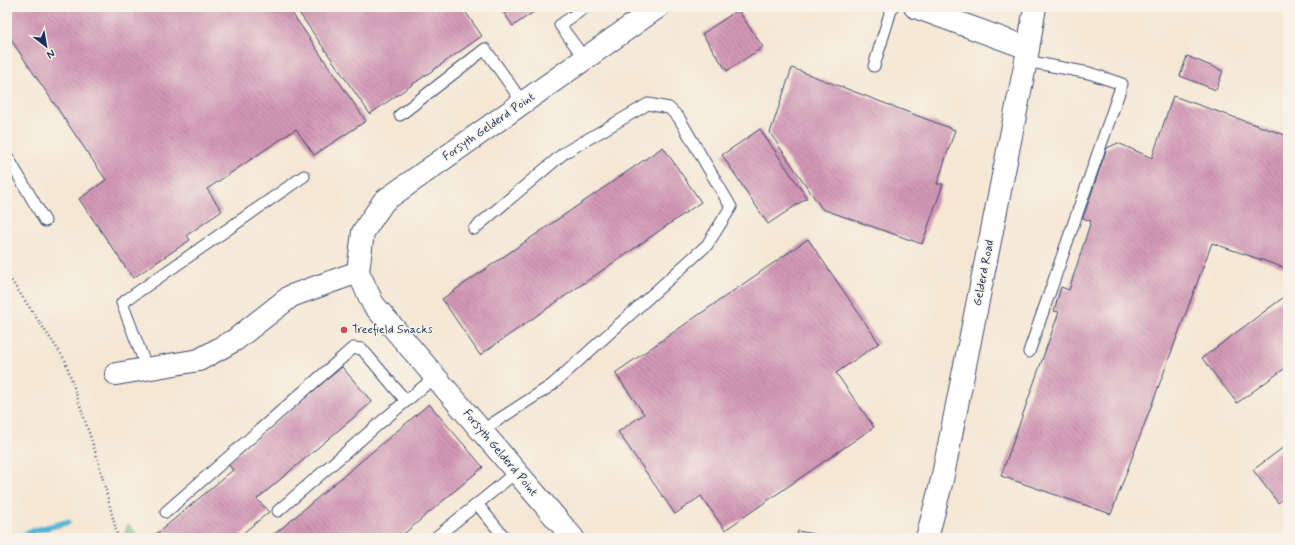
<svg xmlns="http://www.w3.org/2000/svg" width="1295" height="545" font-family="Mynerve,sans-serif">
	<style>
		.forest { fill: url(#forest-firs); stroke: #487670 }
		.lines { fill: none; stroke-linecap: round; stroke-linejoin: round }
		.stream { stroke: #55b5d4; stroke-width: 6 }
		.building { fill: url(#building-back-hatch) }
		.lane-casing { stroke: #3c4b70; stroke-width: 13 }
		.street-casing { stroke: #3c4b70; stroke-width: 24 }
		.primary-casing { stroke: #3c4b70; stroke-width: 24 }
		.path { stroke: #3c4b70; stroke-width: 2.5; stroke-dasharray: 1 3; stroke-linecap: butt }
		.lane { stroke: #fff; stroke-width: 11 }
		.street { stroke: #fff; stroke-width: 22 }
		.primary { stroke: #fff; stroke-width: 22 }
		.poi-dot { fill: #d1495b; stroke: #f7f3e8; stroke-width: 1.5 }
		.labels { text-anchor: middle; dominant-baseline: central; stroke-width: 3; stroke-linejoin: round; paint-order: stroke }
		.street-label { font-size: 12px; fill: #1b2f5e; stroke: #f7f3e8 }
		.poi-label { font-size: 12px; fill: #1b2f5e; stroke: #f7f3e8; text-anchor: start }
	</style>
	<defs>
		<pattern id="forest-firs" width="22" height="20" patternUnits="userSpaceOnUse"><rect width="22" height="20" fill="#74bc83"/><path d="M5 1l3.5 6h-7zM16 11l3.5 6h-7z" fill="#5e996e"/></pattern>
		<pattern id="building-back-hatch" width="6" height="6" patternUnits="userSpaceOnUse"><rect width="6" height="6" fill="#d296b4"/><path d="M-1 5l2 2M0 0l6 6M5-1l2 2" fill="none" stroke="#aa7b96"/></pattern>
	</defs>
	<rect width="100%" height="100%" fill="#f7f3e8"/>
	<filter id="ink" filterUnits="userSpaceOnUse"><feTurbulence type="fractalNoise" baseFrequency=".025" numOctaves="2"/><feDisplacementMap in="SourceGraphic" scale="8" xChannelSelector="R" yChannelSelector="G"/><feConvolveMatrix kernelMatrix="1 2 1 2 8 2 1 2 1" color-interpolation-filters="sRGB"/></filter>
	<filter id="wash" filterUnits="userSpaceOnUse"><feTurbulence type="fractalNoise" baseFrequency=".012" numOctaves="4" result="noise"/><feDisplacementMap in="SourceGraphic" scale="16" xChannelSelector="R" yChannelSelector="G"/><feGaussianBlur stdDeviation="0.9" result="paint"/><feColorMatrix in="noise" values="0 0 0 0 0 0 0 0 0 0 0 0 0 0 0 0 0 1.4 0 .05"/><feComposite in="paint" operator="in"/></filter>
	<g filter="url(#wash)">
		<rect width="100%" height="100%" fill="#f5e7d4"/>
		<path class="forest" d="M128,524L140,538H123Z"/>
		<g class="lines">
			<path class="stream" d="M21,538L29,532L68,522"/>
		</g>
		<g id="blocks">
			<path class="building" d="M7,7H288L366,121L314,155L296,129L207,189L222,211L187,235L190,240L133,278L79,199L106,180L7,34Z
				M295,7H462L482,36L370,114Z
				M500,7H541L513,26Z
				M738,10L763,47L727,71L702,34Z
				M1187,56L1223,71L1216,90L1180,76Z
				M792,68L955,130L937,184H943L922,244L822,209L770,133Z
				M1173,96L1288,136V269L1212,243L1111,514L1001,476L1059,312L1054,311L1061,287L1069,290L1091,221L1083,218L1107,148L1118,143L1152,158Z
				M760,129L807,198L768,224L722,155Z
				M663,147L701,202L480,355L442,299Z
				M808,239L879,343L836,373L874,427L725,530L701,496L675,514L618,432L644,414L615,373Z
				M1288,294V366L1237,403L1202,358Z
				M342,367L372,402L257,499L269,512L237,538H156L154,536L233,470L227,463Z
				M429,404L483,467L399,538H270Z
				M1288,444V495L1278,503L1253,470Z
				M798,531L829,537V538H797Z"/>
		</g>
	</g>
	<g filter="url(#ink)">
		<use href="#blocks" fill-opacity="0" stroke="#3c4b70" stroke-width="1"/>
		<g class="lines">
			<defs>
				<path id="lane" d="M585,59L560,25L586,7
					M1026,61L1089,73L1122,84L1029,352
					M874,66L892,7
					M400,115L485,49L523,103
					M7,156L45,221
					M474,229L564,153L648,104L669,108L679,118L731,207L707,245L552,385L481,431
					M147,369L122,303L304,176
					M477,504L505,538
					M278,511L381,422L435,377
					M166,512L353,348L362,349L406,401
					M435,538L492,492L516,472"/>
				<path id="street" d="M915,7L1028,48
					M116,374L199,360L235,340L291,296L358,272
					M573,538L373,304L358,272L363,232L384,201L658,7"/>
				<path id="primary" d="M927,538L942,480L1026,61L1035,7"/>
			</defs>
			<use href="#lane" class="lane-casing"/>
			<use href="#street" class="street-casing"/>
			<use href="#primary" class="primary-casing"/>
			<path class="path" d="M7,274L65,360L98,460L118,538"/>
			<use href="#lane" class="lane"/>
			<use href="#street" class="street"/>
			<use href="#primary" class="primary"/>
		</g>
	</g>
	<circle class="poi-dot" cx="344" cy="330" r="4"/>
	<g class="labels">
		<g class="street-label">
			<text transform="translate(489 127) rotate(-35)">Forsyth Gelderd Point</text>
			<text transform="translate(984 273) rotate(-79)">Gelderd Road</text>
			<text transform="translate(500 453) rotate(50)">Forsyth Gelderd Point</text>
		</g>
		<g class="poi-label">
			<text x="352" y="330">Treefield Snacks</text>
		</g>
	</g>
	<rect width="1295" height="545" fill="none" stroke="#f7f3e8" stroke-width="24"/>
	<g transform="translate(46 46) rotate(149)" stroke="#f7f3e8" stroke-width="3" paint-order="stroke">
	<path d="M0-3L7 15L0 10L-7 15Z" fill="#1b2f5e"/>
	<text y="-6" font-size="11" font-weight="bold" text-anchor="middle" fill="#1b2f5e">N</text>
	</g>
</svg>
